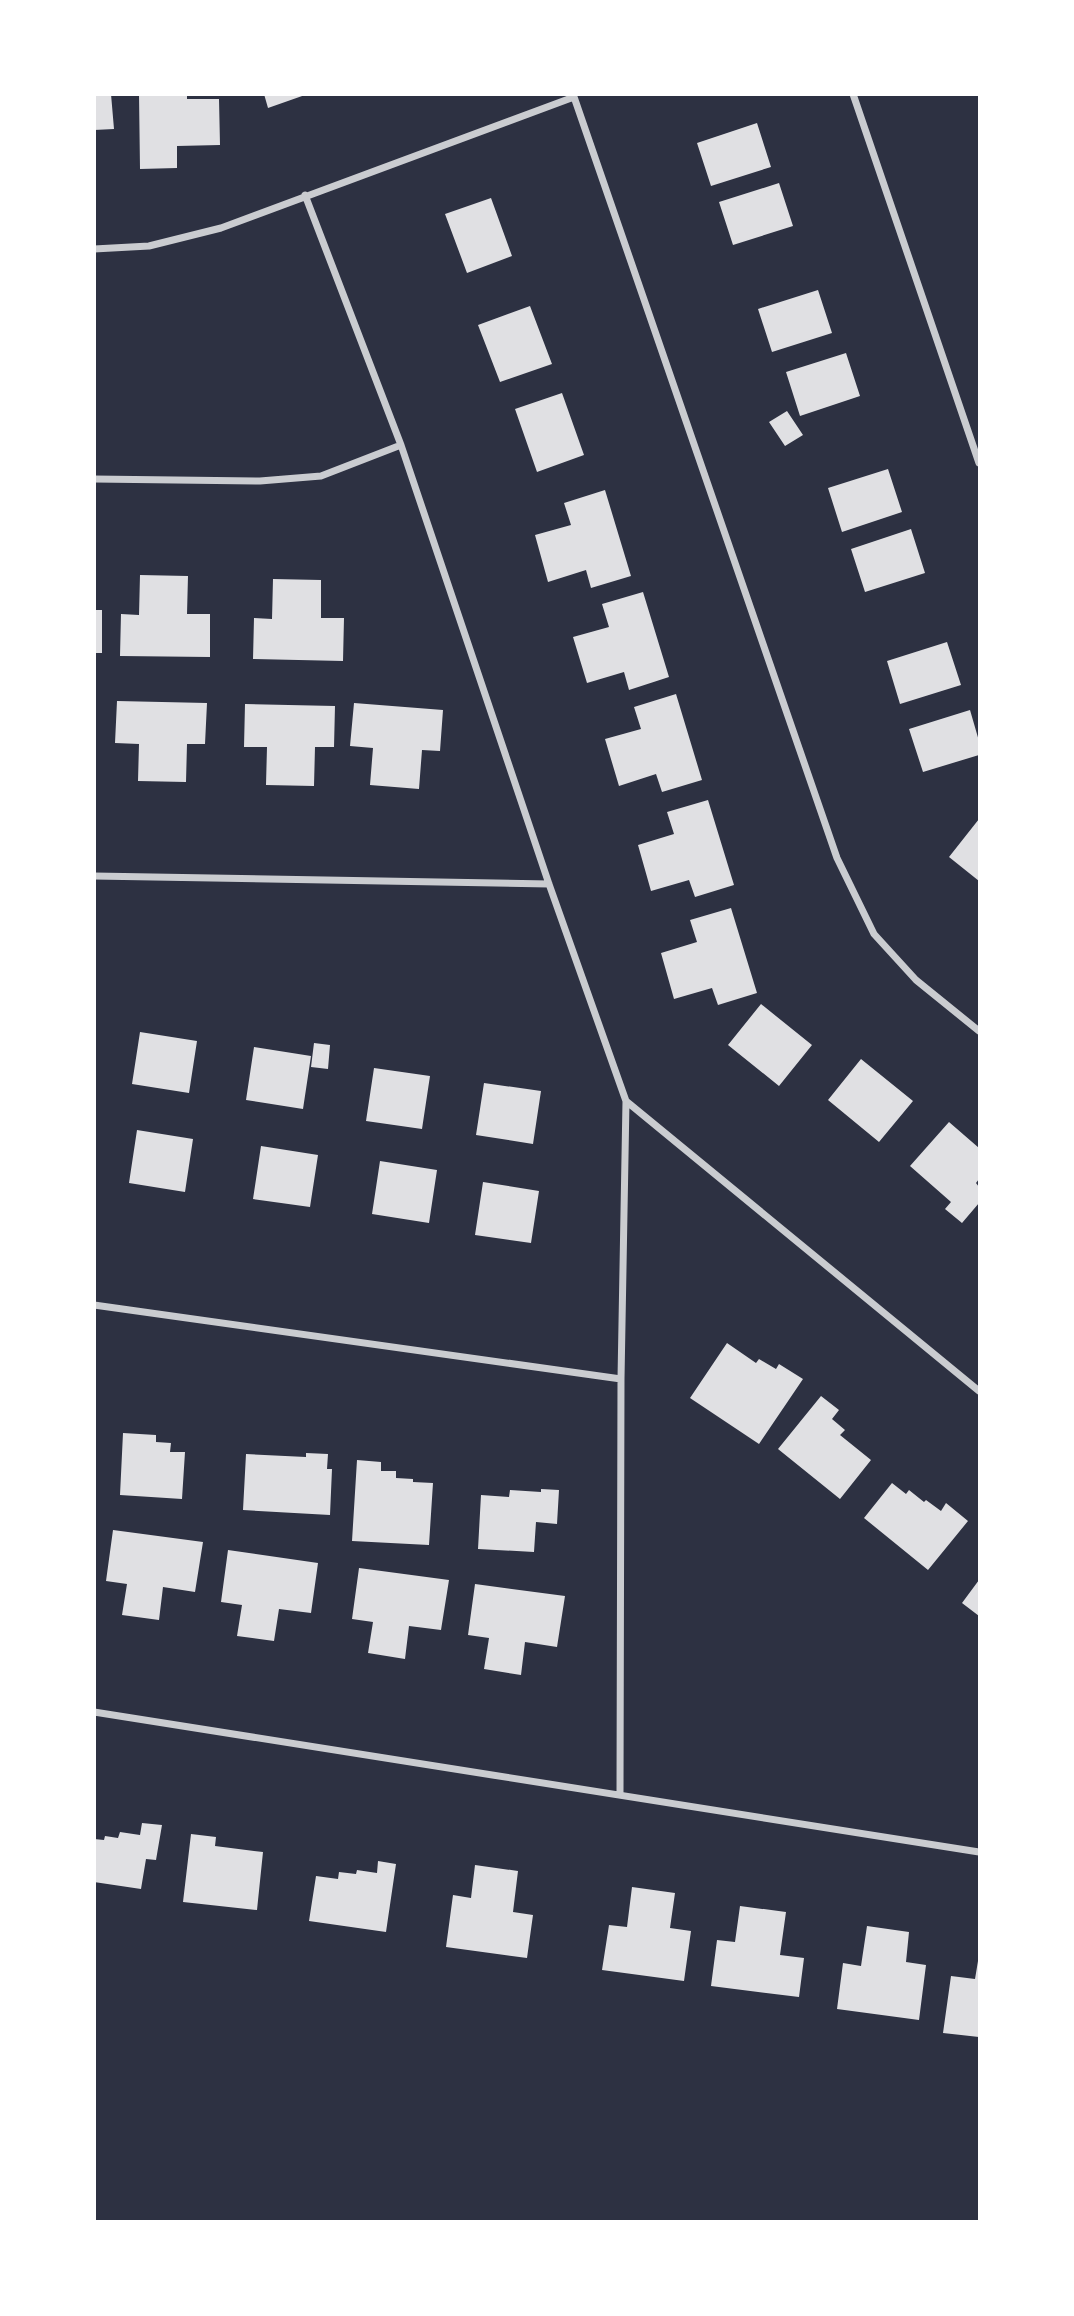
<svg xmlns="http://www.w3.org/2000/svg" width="1074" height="2316" font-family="Rubik,sans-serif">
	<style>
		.building { fill: #e0e0e3 }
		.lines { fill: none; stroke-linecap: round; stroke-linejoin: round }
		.minor { stroke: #caccd0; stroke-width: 7 }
	</style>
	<rect width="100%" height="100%" fill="#2d3142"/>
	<path class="building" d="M94,94H111L114,129L94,130Z
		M139,94H187V99H219L220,145L177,146V168L140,169Z
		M264,94H305V95L268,108Z
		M757,123L771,167L711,186L697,143Z
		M779,183L793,226L733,245L719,202Z
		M491,198L512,256L467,273L445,214Z
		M818,290L832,333L772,352L758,309Z
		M530,306L552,364L500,382L478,325Z
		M846,353L860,396L800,416L786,372Z
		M562,393L584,455L537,472L515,409Z
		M787,411L803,435L785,446L769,422Z
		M888,469L902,512L842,532L828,488Z
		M605,490L631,576L591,588L586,570L548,582L535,535L571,525L564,503Z
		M911,529L925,573L865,592L851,549Z
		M140,575L188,576L187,614H210V657L120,656L121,614L139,615Z
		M273,579L321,580V618H344L343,661L253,659L254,618L272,619Z
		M643,592L669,677L629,690L624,672L587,683L573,637L609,627L602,604Z
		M94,610H102V653H94Z
		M947,642L961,685L900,704L887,661Z
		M676,694L702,780L662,792L656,774L619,786L605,739L641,729L634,707Z
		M117,701L207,703L205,744H187L186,782L138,781L139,744L115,743Z
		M354,703L443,710L440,751L422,750L419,789L370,785L373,748L350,746Z
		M245,704L335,706L334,747H315L314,786L266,785L267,747H244Z
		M970,710L979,741V755L923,772L909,729Z
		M708,800L734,885L695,897L689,880L651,891L638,845L674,834L667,812Z
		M979,819V881L949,857Z
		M731,908L757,993L718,1005L712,988L674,999L661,953L697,942L690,920Z
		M761,1004L812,1045L779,1086L728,1045Z
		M140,1032L197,1041L189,1093L132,1084Z
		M314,1043L330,1045L328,1069L311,1067Z
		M254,1047L311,1056L303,1109L246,1100Z
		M861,1059L913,1101L879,1142L828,1100Z
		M374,1068L430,1076L422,1129L366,1121Z
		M484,1083L541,1091L533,1144L476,1135Z
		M949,1122L979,1148V1179L976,1183L979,1187V1203L962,1223L945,1209L951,1202L910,1166Z
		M137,1130L193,1139L185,1192L129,1183Z
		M261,1146L318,1155L310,1207L253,1199Z
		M380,1161L437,1170L429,1223L372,1214Z
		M483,1182L539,1191L531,1243L475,1235Z
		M727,1343L756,1363L759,1359L776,1369L779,1364L803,1379L759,1444L690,1398Z
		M821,1396L839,1410L832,1419L845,1430L840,1435L871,1460L840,1499L778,1449Z
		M123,1433L156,1435V1442L171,1443L170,1452H185L182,1499L120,1495Z
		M306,1453L328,1454L327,1469H332L330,1515L243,1510L246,1454L306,1457Z
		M357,1460L381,1462V1471H396V1478L413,1479V1482L433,1483L429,1545L352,1541Z
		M892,1483L906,1494L909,1490L924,1502L926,1500L941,1511L946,1503L968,1521L928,1570L864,1518Z
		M541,1489L559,1490L557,1524L536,1522L534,1552L478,1549L481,1495L509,1497L510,1490L541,1492Z
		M113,1530L203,1542L195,1592L163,1587L159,1620L122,1615L127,1584L106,1581Z
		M228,1550L318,1563L311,1613L279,1609L274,1641L237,1636L242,1605L221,1602Z
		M359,1568L449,1580L441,1630L409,1626L405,1659L368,1653L373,1622L352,1619Z
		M979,1580V1616L962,1603Z
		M475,1584L565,1596L557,1647L525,1642L521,1675L484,1669L489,1638L468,1635Z
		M142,1823L162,1825L156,1860L146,1859L141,1889L94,1882V1839L104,1840L105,1836L118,1838L120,1832L140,1835Z
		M191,1834L216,1837L215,1846L263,1852L257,1910L183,1902Z
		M378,1861L396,1864L386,1932L309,1921L316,1876L338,1879L339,1872L356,1874L357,1870L377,1873Z
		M475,1865L518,1871L513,1912L533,1915L527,1958L446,1947L453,1895L471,1898Z
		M632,1887L675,1893L670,1928L691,1931L684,1981L602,1970L609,1925L627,1927Z
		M740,1906L786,1912L780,1955L804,1958L799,1997L711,1986L717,1940L735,1942Z
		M867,1926L909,1932L906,1962L926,1965L919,2020L837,2009L843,1963L861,1966Z
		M978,1961L979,2037L943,2033L951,1976L975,1979Z"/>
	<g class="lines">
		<path class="minor" d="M573,94L837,858L874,934L916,980L979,1031
			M853,94L979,463
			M305,195L401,445L549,884L626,1101L621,1379L620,1795
			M94,249L149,246L221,228L574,97
			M94,479L260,481L321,476L401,445
			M94,876L549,884
			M626,1101L979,1391
			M94,1305L621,1379
			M94,1712L979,1852"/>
	</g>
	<rect width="1074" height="2316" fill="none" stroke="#ffffff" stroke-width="192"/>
</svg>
